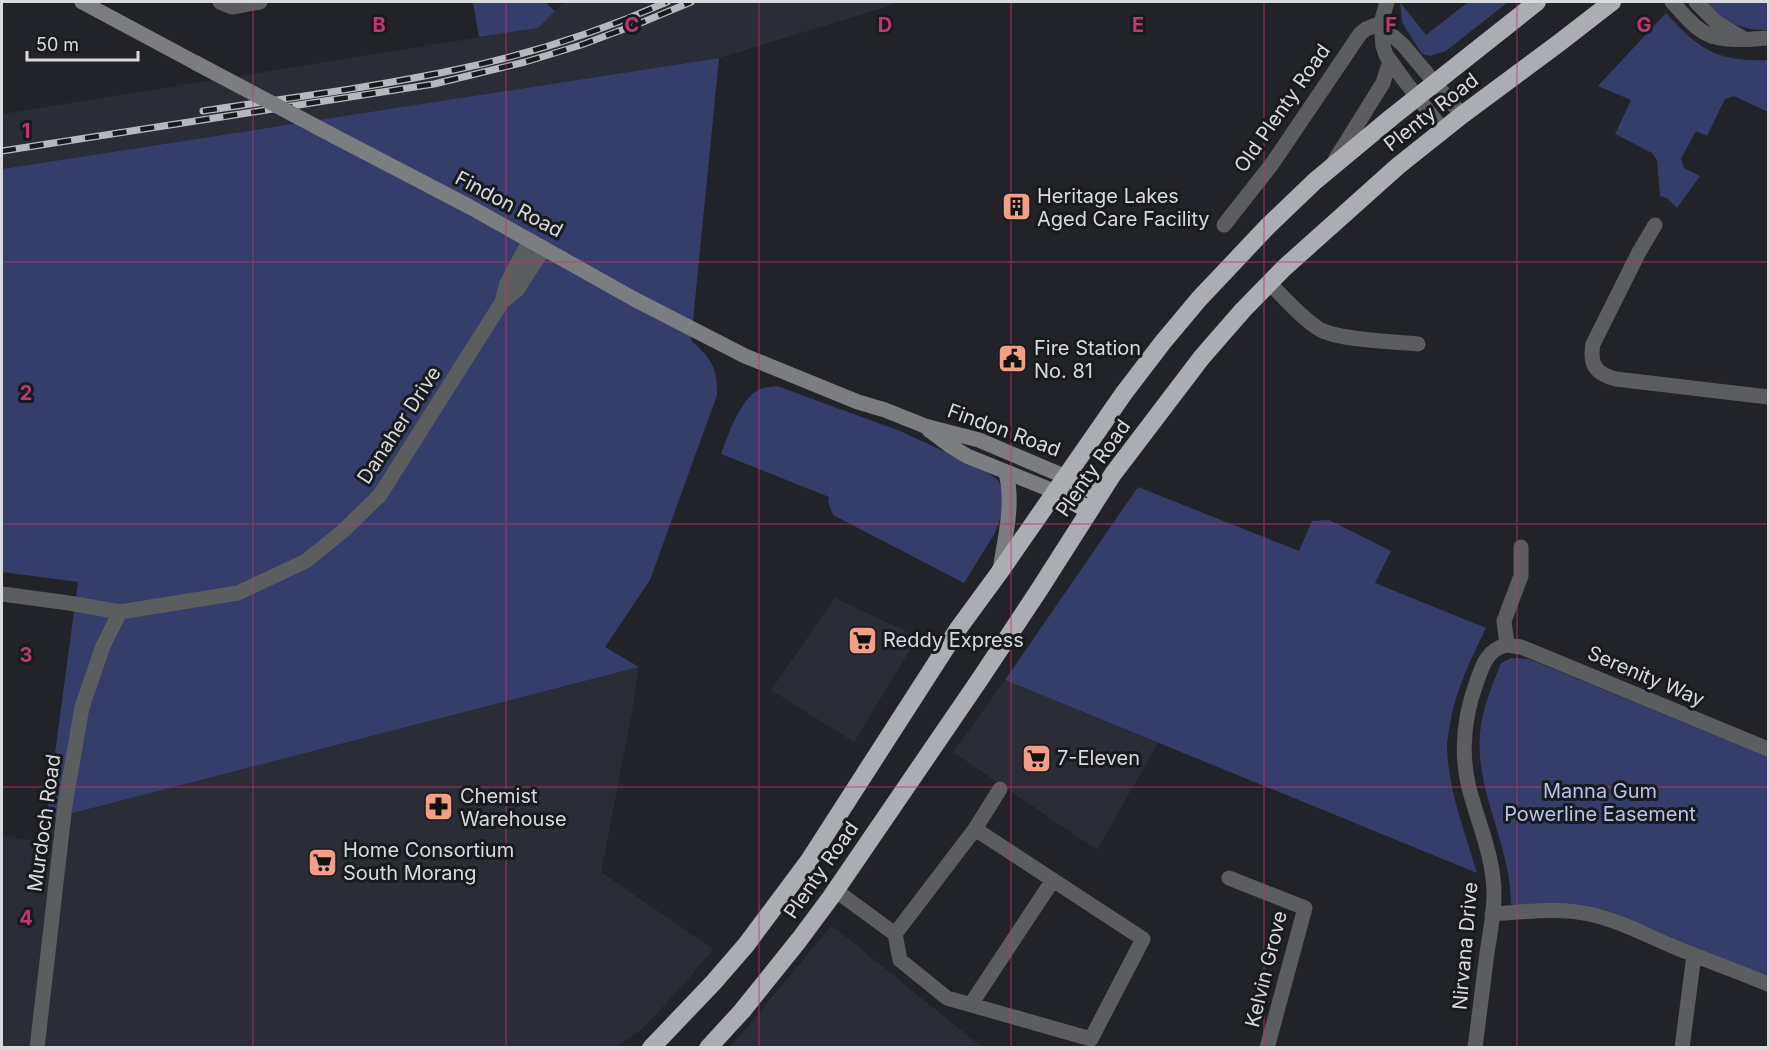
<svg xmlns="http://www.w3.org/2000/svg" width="1770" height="1049" font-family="Inter,sans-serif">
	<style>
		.built { fill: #2a2c36 }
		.green { fill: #353d6a }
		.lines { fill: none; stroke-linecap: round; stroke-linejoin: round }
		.street { stroke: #5c5d5f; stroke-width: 15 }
		.secondary { stroke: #7c7d81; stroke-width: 15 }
		.highway { stroke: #abadb3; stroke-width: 18 }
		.rail-casing { stroke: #b7b8bd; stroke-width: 7 }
		.rail { stroke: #181a1e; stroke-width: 4.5; stroke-dasharray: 14; stroke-linecap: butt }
		.secondary-bridge { stroke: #7c7d81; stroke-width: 15 }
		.grid { fill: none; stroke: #c5356f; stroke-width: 1.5; stroke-opacity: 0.55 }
		.labels { text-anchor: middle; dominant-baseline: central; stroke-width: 6; stroke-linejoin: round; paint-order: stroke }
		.street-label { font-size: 20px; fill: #d9dade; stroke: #181a1e }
		.poi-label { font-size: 20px; fill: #d9dade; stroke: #181a1e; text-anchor: start }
		.park-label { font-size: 20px; fill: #b7c3f2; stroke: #181a1e }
		.grid-label { font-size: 20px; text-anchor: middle; font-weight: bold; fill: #c5356f; stroke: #181a1e; stroke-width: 6; stroke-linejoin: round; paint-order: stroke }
	</style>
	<rect width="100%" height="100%" fill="#222328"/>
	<path class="built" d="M564,2H902L719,58L2,169V114L537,28Z
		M835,598L918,637L854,742L771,690Z
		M639,667L632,713L601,872L713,949L687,981L642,1029L617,1047L2,1048V836L43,842L46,820Z
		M1005,680L1158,743L1097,850L953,752Z
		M831,926L836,929L982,1047H729L745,1030Z"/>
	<path class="green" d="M473,2H545L555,11L538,28L479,37Z
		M1400,2L1426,35L1468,2H1508L1446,51L1430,56L1422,54L1406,29L1402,21Z
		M1704,2H1768V30C1741,31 1723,20 1704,2Z
		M1666,13C1700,50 1717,62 1768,60V112L1734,96L1725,99L1707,136L1696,131L1681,159L1684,168L1700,176L1677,208L1667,198L1660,196L1657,160L1652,153L1615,134L1631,100L1598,86Z
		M719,58L691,341C711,357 718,369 717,395L650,580L605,647L639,667L46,820L78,582L2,572V169Z
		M777,386L900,431L984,470L998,480L1003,492V510L995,533L964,583L833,515L828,502L829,497L721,454C728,435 740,400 758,390C763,387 771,387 777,386Z
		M1138,487L1299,551L1312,521L1329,520L1391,551L1375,583L1486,628C1471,659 1456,689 1450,724C1449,731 1447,739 1447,747C1448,790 1465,832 1477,873L1005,680Z
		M1511,658L1529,659L1768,757V977L1605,910L1518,907L1511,904C1511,845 1475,792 1480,733C1482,709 1492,686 1501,663Z"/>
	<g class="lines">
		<path class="street" d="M220,2L232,7L260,2
			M1387,2L1381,23L1383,46L1386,55L1404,80L1443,130
			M1672,2C1681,11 1689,22 1699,29C1718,44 1746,39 1768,38
			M1696,2L1716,22L1744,39
			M1383,32L1394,37L1403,45L1462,115
			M1335,160L1383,83L1390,61
			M1224,225L1272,164L1360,34L1366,29L1381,23
			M1655,225L1639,252L1593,344C1589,365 1596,374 1616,379L1768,397
			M1269,283C1285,298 1303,320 1321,330C1340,340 1396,342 1418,344
			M502,302L517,290L544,248
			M2,594L69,603L120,612L238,593L306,561L343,531L380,495L502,302L507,283L530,240
			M1507,645L1521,647L1768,749
			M975,829L1000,789
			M1229,878L1305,908L1267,1048
			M835,890L895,934L900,960L947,998L1091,1039L1143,939L975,829L895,934
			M1492,914C1524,912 1558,907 1589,914C1617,920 1644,934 1670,945C1703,959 1736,971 1768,984
			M971,1004L1053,880
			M37,1048L65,805L82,707L103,646L120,612
			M1475,1048C1479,1016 1483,984 1487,953C1490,933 1494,914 1494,894C1494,857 1478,823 1469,788C1460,751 1464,716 1477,681C1483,664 1488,649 1507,645L1504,621L1521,576V547
			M1682,1048L1694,955"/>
		<path class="secondary" d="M82,2L196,63
			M334,136L470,207L634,299L745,356L858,402L885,410L925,426L979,440L1066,477
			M929,430L949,445L967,456L1056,492
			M1000,570C1005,538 1014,504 1006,473"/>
		<path class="highway" d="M1066,477L1100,493
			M1056,492L1089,510
			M651,1048L713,983L746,945L808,862L958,629L999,573L1124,393L1163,342L1199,299L1268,226L1315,181L1392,117L1537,2
			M708,1048L742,1011L799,940L831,897L980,679L1039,590L1113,474L1202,357L1243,310L1284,268L1398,166L1462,115L1559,43L1612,2"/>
		<defs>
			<path id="rail" d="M203,111C289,98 375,87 459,69C530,54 601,31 667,2
				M2,151L434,84L525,62L581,45L643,22L691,2"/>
		</defs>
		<use href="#rail" class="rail-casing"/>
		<use href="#rail" class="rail"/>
		<path class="secondary-bridge" d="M196,63L334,136"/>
	</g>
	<path class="grid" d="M253,2V1048M506,2V1048M759,2V1048M1011,2V1048M1264,2V1048M1517,2V1048M2,262H1768M2,524H1768M2,787H1768"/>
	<defs>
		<symbol id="building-square" viewBox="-11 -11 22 22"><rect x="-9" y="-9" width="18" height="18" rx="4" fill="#f39f85" stroke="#181a1e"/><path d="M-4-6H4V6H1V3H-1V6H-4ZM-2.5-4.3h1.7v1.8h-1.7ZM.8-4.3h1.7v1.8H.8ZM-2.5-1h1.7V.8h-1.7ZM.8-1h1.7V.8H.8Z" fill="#111"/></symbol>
		<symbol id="civic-square" viewBox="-11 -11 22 22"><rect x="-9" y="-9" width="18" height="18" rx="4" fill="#f39f85" stroke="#181a1e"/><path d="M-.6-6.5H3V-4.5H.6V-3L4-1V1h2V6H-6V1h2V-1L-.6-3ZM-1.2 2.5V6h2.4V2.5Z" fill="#111"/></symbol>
		<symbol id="supermarket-square" viewBox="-11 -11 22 22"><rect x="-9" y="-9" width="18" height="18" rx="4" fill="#f39f85" stroke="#181a1e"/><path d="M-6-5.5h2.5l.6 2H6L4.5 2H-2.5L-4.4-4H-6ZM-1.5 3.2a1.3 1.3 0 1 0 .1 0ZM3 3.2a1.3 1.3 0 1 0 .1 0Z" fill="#111"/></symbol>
		<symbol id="pharmacy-square" viewBox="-11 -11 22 22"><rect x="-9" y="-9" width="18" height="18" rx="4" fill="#f39f85" stroke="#181a1e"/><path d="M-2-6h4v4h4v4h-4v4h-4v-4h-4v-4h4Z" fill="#111"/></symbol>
	</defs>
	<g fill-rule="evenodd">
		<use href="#building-square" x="1000" y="190" width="33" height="33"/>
		<use href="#civic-square" x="996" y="342" width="33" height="33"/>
		<use href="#supermarket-square" x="846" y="624" width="33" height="33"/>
		<use href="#supermarket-square" x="1020" y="742" width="33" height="33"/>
		<use href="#pharmacy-square" x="422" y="790" width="33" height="33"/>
		<use href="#supermarket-square" x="306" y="846" width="33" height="33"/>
	</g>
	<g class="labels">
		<g class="street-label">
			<text transform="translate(1282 108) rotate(-55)">Old Plenty Road</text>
			<text transform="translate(1431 112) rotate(-38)">Plenty Road</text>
			<text transform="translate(509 204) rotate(28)">Findon Road</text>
			<text transform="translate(399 425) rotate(-57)">Danaher Drive</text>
			<text transform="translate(1004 430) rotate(20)">Findon Road</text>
			<text transform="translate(1093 468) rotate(-55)">Plenty Road</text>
			<text transform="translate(1646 676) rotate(23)">Serenity Way</text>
			<text transform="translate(44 823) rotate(-82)">Murdoch Road</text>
			<text transform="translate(821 870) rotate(-55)">Plenty Road</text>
			<text transform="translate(1465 946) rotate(-85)">Nirvana Drive</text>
			<text transform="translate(1266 969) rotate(-76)">Kelvin Grove</text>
		</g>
		<g class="poi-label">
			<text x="1037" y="196">Heritage Lakes<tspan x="1037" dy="23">Aged Care Facility</tspan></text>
			<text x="1034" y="348">Fire Station<tspan x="1034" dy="23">No. 81</tspan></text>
			<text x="883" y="640">Reddy Express</text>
			<text x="1057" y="758">7-Eleven</text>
			<text x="460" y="796">Chemist<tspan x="460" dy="23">Warehouse</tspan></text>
			<text x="343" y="850">Home Consortium<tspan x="343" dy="23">South Morang</tspan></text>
		</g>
		<g class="park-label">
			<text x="1600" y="791">Manna Gum<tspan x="1600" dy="23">Powerline Easement</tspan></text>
		</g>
	</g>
	<g class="grid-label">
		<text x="379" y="32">B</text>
		<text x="632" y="32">C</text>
		<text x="885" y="32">D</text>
		<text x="1138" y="32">E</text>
		<text x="1391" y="32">F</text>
		<text x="1644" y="32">G</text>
		<text x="26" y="138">1</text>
		<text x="26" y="400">2</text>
		<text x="26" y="662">3</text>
		<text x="26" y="925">4</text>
	</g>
	<rect width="1770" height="1049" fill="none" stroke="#d9dade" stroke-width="6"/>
	<path d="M27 51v9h111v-9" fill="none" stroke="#d9dade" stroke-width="3"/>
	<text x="36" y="51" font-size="18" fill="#d9dade" stroke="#181a1e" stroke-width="4.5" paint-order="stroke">50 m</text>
</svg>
